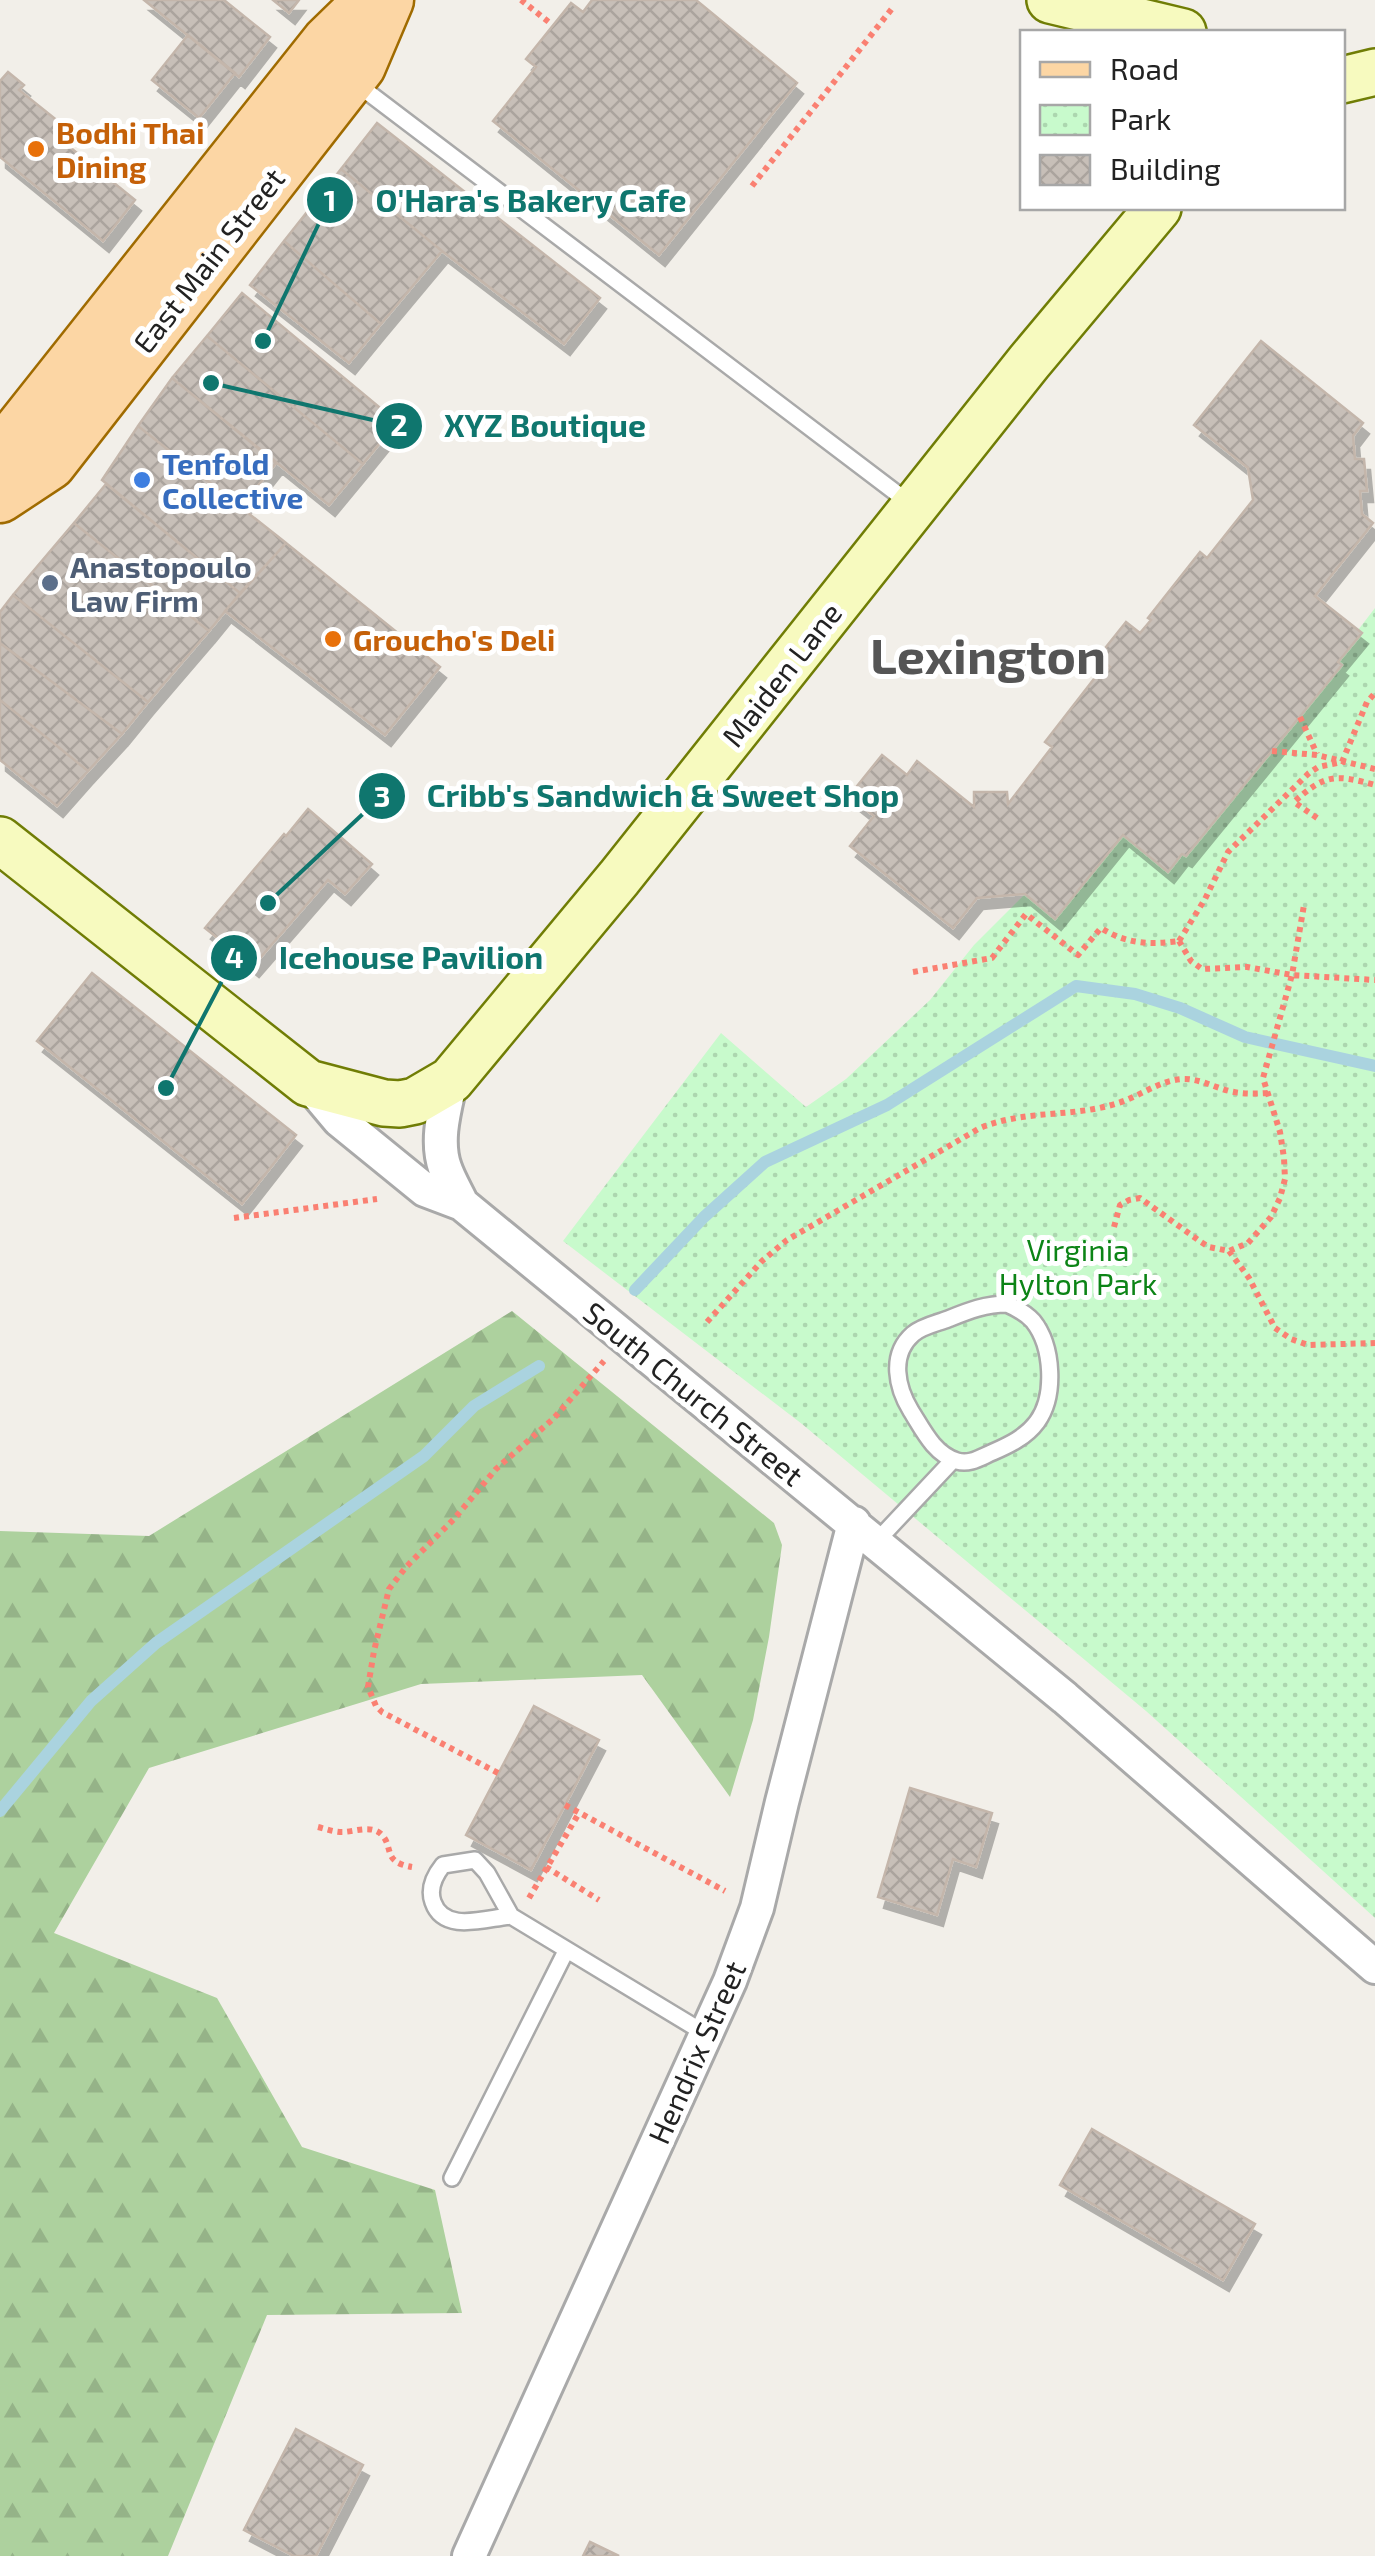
<svg xmlns="http://www.w3.org/2000/svg" width="1375" height="2556" font-family="'Exo 2',sans-serif">
	<style>
		.forest { fill: url(#forest-firs) }
		.park { fill: url(#park-dots) }
		.lines { fill: none; stroke-linecap: round; stroke-linejoin: round }
		.stream { stroke: #aad3df; stroke-width: 12 }
		.building { fill: url(#building-cross-hatch); stroke: #c4b6ab; stroke-width: 2.5; filter: url(#shadow) }
		.service-casing { stroke: #a9a9a9; stroke-width: 20 }
		.minor-casing { stroke: #a9a9a9; stroke-width: 38 }
		.secondary-casing { stroke: #707d05; stroke-width: 50 }
		.primary-casing { stroke: #a06b00; stroke-width: 55 }
		.path { stroke: #fa8072; stroke-width: 6; stroke-dasharray: 5 5; stroke-linecap: butt }
		.service { stroke: #fff; stroke-width: 15 }
		.minor { stroke: #fff; stroke-width: 32 }
		.secondary { stroke: #f7fabf; stroke-width: 45 }
		.primary { stroke: #fcd6a4; stroke-width: 50 }
		.food-dot { fill: #e8710a; stroke: #fff; stroke-width: 4 }
		.shop-dot { fill: #3f7fe0; stroke: #fff; stroke-width: 4 }
		.service-dot { fill: #5c6f8a; stroke: #fff; stroke-width: 4 }
		.labels { text-anchor: middle; dominant-baseline: central; stroke-width: 10; stroke-linejoin: round; paint-order: stroke }
		.food-label { font-size: 30px; font-weight: bold; fill: #c56008; stroke: #fff; text-anchor: start }
		.street-label { font-size: 30px; fill: #222; stroke: #fff }
		.shop-label { font-size: 30px; font-weight: bold; fill: #366cbe; stroke: #fff; text-anchor: start }
		.service-label { font-size: 30px; font-weight: bold; fill: #4e5e75; stroke: #fff; text-anchor: start }
		.park-label { font-size: 30px; fill: #0c8416; stroke: #fff }
		.town-label { font-size: 50px; font-weight: bold; fill: #555; stroke: #fff }
		.leader { fill: none; stroke: #0f766e; stroke-width: 4 }
		.callout-dot { fill: #0f766e; stroke: #fff; stroke-width: 4 }
		.mark-label { font-size: 30px; text-anchor: middle; font-weight: bold; fill: #fff }
		.callout-label { font-size: 32px; text-anchor: middle; font-weight: bold; fill: #0f766e; stroke: #fff; stroke-width: 10; stroke-linejoin: round; paint-order: stroke }
	</style>
	<defs>
		<pattern id="forest-firs" width="22" height="20" patternUnits="userSpaceOnUse" patternTransform="scale(2.5)"><rect width="22" height="20" fill="#add19e"/><path d="M5 1l3.5 6h-7zM16 11l3.5 6h-7z" fill="#95b388"/></pattern>
		<pattern id="park-dots" width="8" height="8" patternUnits="userSpaceOnUse" patternTransform="scale(2.5)"><rect width="8" height="8" fill="#c8facc"/><path d="M2 2h.1M6 6h.1" fill="none" stroke="#acd6af" stroke-width="1.8" stroke-linecap="round"/></pattern>
		<pattern id="building-cross-hatch" width="8" height="8" patternUnits="userSpaceOnUse" patternTransform="scale(2.5)"><rect width="8" height="8" fill="#c7bfb8"/><path d="M0 0l8 8M0 8l8-8" fill="none" stroke="#aba49e"/></pattern>
		<filter id="shadow"><feDropShadow dx="6" dy="11" stdDeviation="0" flood-color="#0004"/></filter>
	</defs>
	<rect width="100%" height="100%" fill="#f2efe9"/>
	<path class="forest" d="M512,1311L774,1523L782,1545L769,1637L753,1720L730,1797L642,1675L421,1684L149,1768L54,1933L217,1998L302,2147L435,2190L462,2313L267,2315L168,2556H0V1531L149,1536Z"/>
	<path class="park" d="M1375,608V1918L1146,1711L802,1424L563,1241L721,1033L806,1107L846,1079L930,1000L974,945L1025,894L1055,919L1123,835L1168,872L1182,854L1187,856L1342,666L1338,662L1361,634L1358,630Z"/>
	<g class="lines">
		<path class="stream" d="M635,1290L704,1217L765,1162L887,1105L1076,986L1135,994L1180,1008L1245,1037L1375,1066
			M0,1811L91,1701L156,1643L424,1456L474,1406L539,1366"/>
	</g>
	<path class="building" d="M144,0H224L270,37L239,77Z
		M273,0H299L289,13Z
		M592,0H696L797,83L659,255L493,121L536,67L526,59L571,3L583,12Z
		M188,35L235,73L199,118L152,80Z
		M8,72L24,85L19,90L69,130L61,140L135,200L103,241L0,157V81Z
		M377,123L600,298L564,344L442,251L341,169Z
		M341,169L442,251L381,324L284,241Z
		M284,241L381,324L349,363L250,285Z
		M242,293L397,422L363,464L207,336Z
		M207,336L363,464L329,505L172,378Z
		M1261,341L1363,423L1353,436L1355,459H1364L1367,491H1360L1362,514L1373,523L1315,596L1362,633L1338,662L1342,665L1186,856L1182,854L1168,872L1123,835L1055,919L1025,894L977,898L953,928L850,846L874,816L849,796L882,755L907,775L917,761L974,807V792H1007L1008,804L1052,747L1045,742L1097,675L1101,678L1110,667L1098,657L1126,622L1140,633L1151,620L1148,618L1200,552L1207,558L1253,500L1248,468L1194,425Z
		M172,378L276,463L241,507L138,426Z
		M138,426L286,543L240,593L102,480Z
		M106,484L240,593L209,631L74,523Z
		M74,523L209,631L148,702L13,595Z
		M286,543L440,667L385,735L225,611Z
		M13,595L148,702L122,734L0,643V612Z
		M0,643L122,734L88,771L0,700Z
		M0,700L88,771L57,806L0,760Z
		M308,809L372,864L345,894L328,880L253,966L205,928L284,834L286,836Z
		M92,973L296,1135L242,1204L37,1041Z
		M534,1706L599,1740L531,1870L466,1835Z
		M910,1788L992,1813L976,1867L953,1859L937,1915L878,1897Z
		M1092,2129L1255,2224L1223,2280L1060,2185Z
		M296,2429L363,2465L316,2556H294L244,2530Z
		M590,2542L619,2556H583Z"/>
	<g class="lines">
		<defs>
			<path id="service" d="M357,84L912,505
				M1007,1304C1016,1308 1026,1313 1033,1321C1053,1346 1056,1396 1037,1422C1026,1437 1009,1445 993,1452C981,1457 970,1465 957,1461C934,1454 923,1430 911,1411C897,1388 889,1355 913,1334C922,1326 938,1323 948,1319C968,1311 985,1304 1007,1304Z
				M875,1543L953,1460
				M511,1916C486,1918 444,1934 433,1902C428,1888 435,1875 443,1865L475,1860L487,1873L511,1916L706,2034
				M452,2178L566,1951"/>
			<path id="minor" d="M451,1080C445,1108 435,1140 445,1168C449,1180 457,1193 462,1204
				M308,1083L339,1120L425,1190L462,1204L1065,1698L1375,1967
				M469,2556L730,1981L757,1908L782,1802L854,1523"/>
			<path id="secondary" d="M1050,0L1183,32
				M1342,80L1375,72
				M0,840L308,1083L384,1103L400,1104L415,1101L451,1080L619,878L1029,362L1158,208"/>
			<path id="primary" d="M0,465L16,434L327,42L370,0
				M0,497L50,464L360,66L388,0"/>
		</defs>
		<use href="#service" class="service-casing"/>
		<use href="#minor" class="minor-casing"/>
		<use href="#secondary" class="secondary-casing"/>
		<use href="#primary" class="primary-casing"/>
		<path class="path" d="M521,0L550,23
			M752,186L894,6
			M1300,717L1317,754
			M1272,751L1317,755L1375,769
			M1317,818L1294,802C1325,774 1335,774 1375,785
			M1179,941L1205,899L1228,852L1309,773L1318,767L1342,762L1367,702L1375,693
			M1179,941L1191,961L1202,969L1247,967L1292,975L1375,980
			M913,972L992,958L1026,914L1078,955L1101,928C1126,944 1150,945 1179,941
			M234,1218L377,1199
			M1114,1227L1120,1205L1129,1200L1140,1198L1201,1242L1209,1247L1229,1251L1248,1243L1271,1217L1280,1198L1285,1179L1284,1158L1280,1132L1263,1078L1292,975L1304,905
			M1229,1251L1249,1278L1275,1328L1291,1339L1308,1345L1375,1343
			M707,1322L762,1261L787,1240L980,1128C1027,1109 1073,1118 1118,1103C1141,1096 1159,1080 1184,1079C1200,1079 1214,1087 1229,1091C1242,1094 1255,1094 1268,1093
			M498,1773L382,1712L376,1706L368,1687L374,1651L389,1589L406,1567L454,1519L496,1469L553,1419L604,1361
			M565,1805L725,1891
			M318,1827C326,1829 334,1832 342,1832C354,1832 372,1824 382,1835C394,1848 382,1862 412,1867
			M546,1867L599,1900
			M529,1898L579,1813"/>
		<use href="#service" class="service"/>
		<use href="#minor" class="minor"/>
		<use href="#secondary" class="secondary"/>
		<use href="#primary" class="primary"/>
	</g>
	<g class="food-dot">
		<circle cx="36" cy="149" r="10"/>
		<circle cx="333" cy="639" r="10"/>
	</g>
	<circle class="shop-dot" cx="142" cy="480" r="10"/>
	<circle class="service-dot" cx="50" cy="583" r="10"/>
	<g class="labels">
		<g class="food-label">
			<text x="56" y="132">Bodhi Thai<tspan x="56" dy="34">Dining</tspan></text>
			<text x="353" y="639">Groucho's Deli</text>
		</g>
		<g class="street-label">
			<text transform="translate(208 260) rotate(-52)">East Main Street</text>
			<text transform="translate(781 674) rotate(-52)">Maiden Lane</text>
			<text transform="translate(694 1393) rotate(39)">South Church Street</text>
			<text transform="translate(696 2052) rotate(-66)">Hendrix Street</text>
		</g>
		<g class="shop-label">
			<text x="162" y="463">Tenfold<tspan x="162" dy="34">Collective</tspan></text>
		</g>
		<g class="service-label">
			<text x="70" y="566">Anastopoulo<tspan x="70" dy="34">Law Firm</tspan></text>
		</g>
		<g class="park-label">
			<text x="1078" y="1249">Virginia<tspan x="1078" dy="34">Hylton Park</tspan></text>
		</g>
		<g class="town-label">
			<text x="988" y="654">Lexington</text>
		</g>
	</g>
	<path class="leader" d="M263 341L330 200M211 383L399 426M268 903L382 796M166 1088L234 958"/>
	<g class="callout-dot">
		<circle cx="263" cy="341" r="10"/>
		<circle cx="211" cy="383" r="10"/>
		<circle cx="268" cy="903" r="10"/>
		<circle cx="166" cy="1088" r="10"/>
		<circle cx="330" cy="200" r="25"/>
		<circle cx="399" cy="426" r="25"/>
		<circle cx="382" cy="796" r="25"/>
		<circle cx="234" cy="958" r="25"/>
	</g>
	<g class="mark-label">
		<text x="330" y="211">1</text>
		<text x="399" y="436">2</text>
		<text x="382" y="807">3</text>
		<text x="234" y="968">4</text>
	</g>
	<g class="callout-label">
		<text x="531" y="212">O'Hara's Bakery Cafe</text>
		<text x="545" y="437">XYZ Boutique</text>
		<text x="663" y="807">Cribb's Sandwich &amp; Sweet Shop</text>
		<text x="411" y="969">Icehouse Pavilion</text>
	</g>
	<rect x="1020" y="30" width="325" height="180" fill="#ffffff" stroke="#a7a7a7" stroke-width="2.5"/>
	<rect x="1040" y="62" width="50" height="15" fill="#fcd6a4" stroke="#a7a7a7" stroke-width="2.5"/>
	<text x="1110" y="80" font-size="30" fill="#222222">Road</text>
	<rect x="1040" y="105" width="50" height="30" fill="url(#park-dots)" stroke="#a7a7a7" stroke-width="2.5"/>
	<text x="1110" y="130" font-size="30" fill="#222222">Park</text>
	<rect x="1040" y="155" width="50" height="30" fill="url(#building-cross-hatch)" stroke="#a7a7a7" stroke-width="2.5"/>
	<text x="1110" y="180" font-size="30" fill="#222222">Building</text>
</svg>
